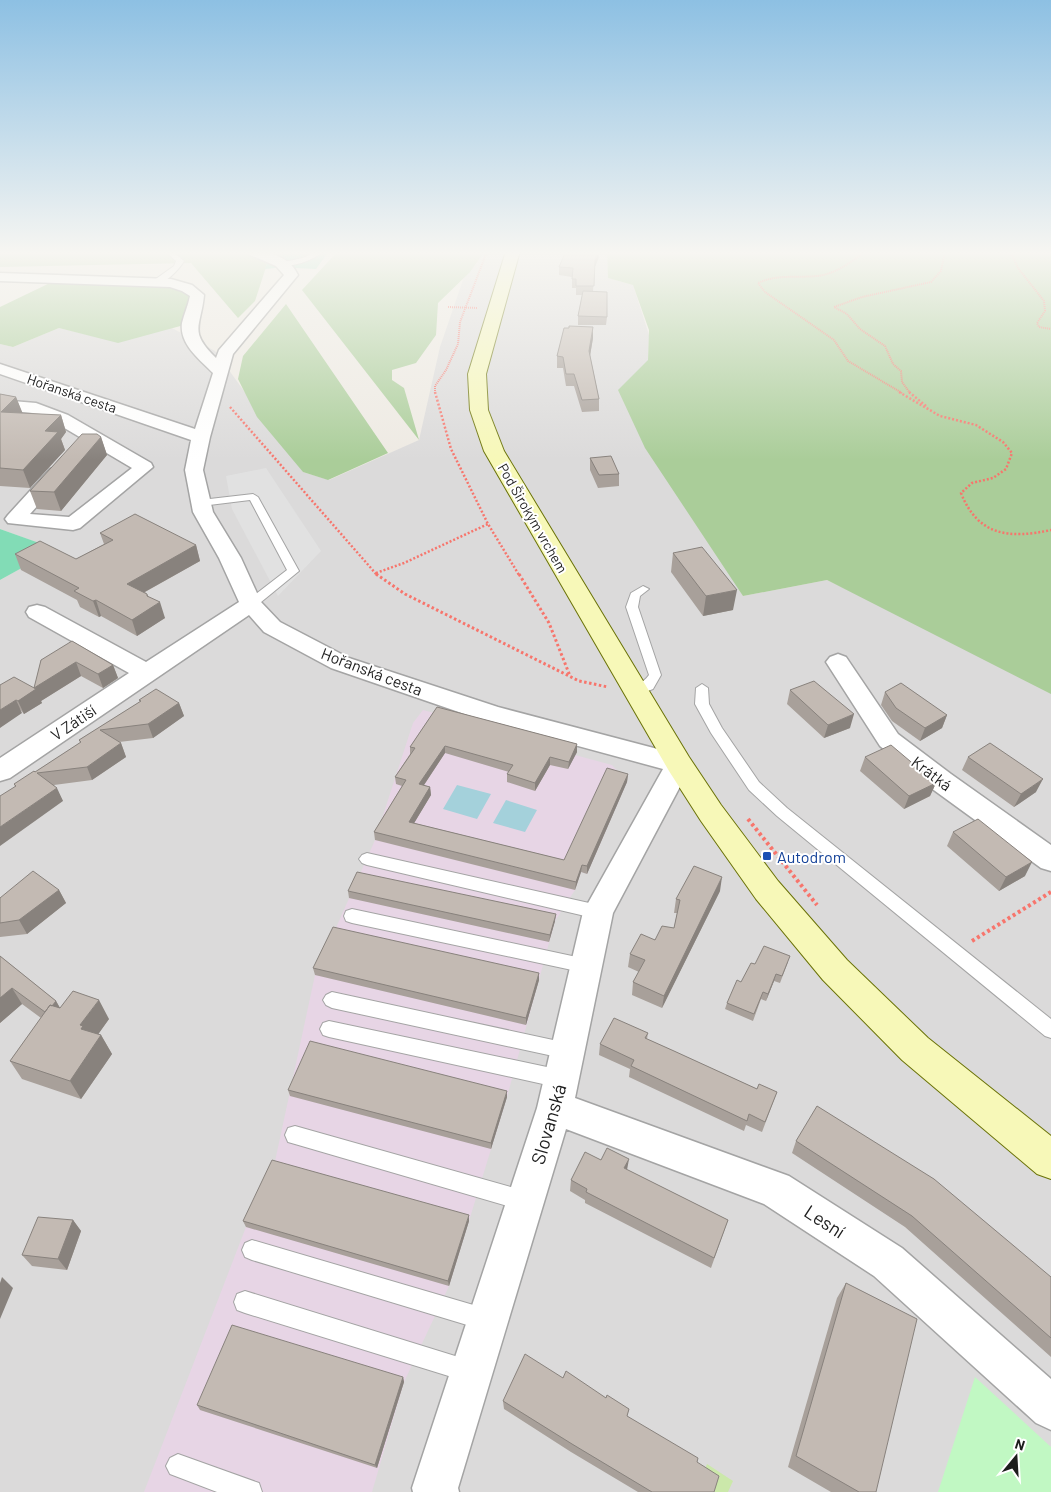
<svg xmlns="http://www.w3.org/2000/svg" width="1051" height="1492" font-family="Barlow,sans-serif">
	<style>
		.residential { fill: #dbdada }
		.industrial { fill: #e7d5e5 }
		.grass { fill: #cbe8aa }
		.forest { fill: #aacd99 }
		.park { fill: #c1f8c3 }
		.pitch { fill: #82dcb6 }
		.parking { fill: #e1e1e1 }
		.water { fill: #a4d1db }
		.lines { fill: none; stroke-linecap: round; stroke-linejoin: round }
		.lane-casing { stroke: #a4a4a4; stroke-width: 2 }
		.street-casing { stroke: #a4a4a4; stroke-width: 3 }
		.secondary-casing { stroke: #6a7207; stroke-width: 2 }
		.path-far3 { stroke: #f7756c; stroke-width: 2; stroke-dasharray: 1 1; stroke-linecap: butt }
		.path-far2 { stroke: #f7756c; stroke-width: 2.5; stroke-dasharray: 2 2; stroke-linecap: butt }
		.path-far1 { stroke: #f7756c; stroke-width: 3; stroke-dasharray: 2.5 2.5; stroke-linecap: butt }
		.path { stroke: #f7756c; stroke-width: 4; stroke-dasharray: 3 3; stroke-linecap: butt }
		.lane { fill: #fff; fill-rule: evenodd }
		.street { fill: #fff; fill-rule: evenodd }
		.secondary { fill: #f7f8b8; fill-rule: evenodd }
		.wall { fill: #a8a09a }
		.shaded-wall { fill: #88827d }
		.building { fill: #c3bab3; stroke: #88827d }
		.transit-dot { fill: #1a4fb4; stroke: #fff; stroke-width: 2 }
		.labels { text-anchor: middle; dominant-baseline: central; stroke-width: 4; stroke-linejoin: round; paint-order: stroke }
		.far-street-label { font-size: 14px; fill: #1d1d1d; stroke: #fff }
		.street-label { font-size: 16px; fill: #1d1d1d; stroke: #fff }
		.transit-label { font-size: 16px; fill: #164399; stroke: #fff; text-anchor: start }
		.near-street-label { font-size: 19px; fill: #1d1d1d; stroke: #fff }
	</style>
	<rect width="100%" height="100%" fill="#eeeae3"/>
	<path class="residential" d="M485,251H607L608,278L633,285L649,335L648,360L743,596L827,580L1051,688V1492H0V580L55,549L0,529V344L13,347L59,328L118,342L170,327L215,351L303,472L329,480L419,440L440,347L464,277Z"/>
	<path class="industrial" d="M423,710L577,752L575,755L612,765L627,782L587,874L581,872L575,890L555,921L507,1097L449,1286L404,1382L372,1492H144L246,1227L274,1166L315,975L375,840L413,723Z"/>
	<path class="grass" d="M707,1464L733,1481L728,1492H712L703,1475Z"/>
	<path class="forest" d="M0,251H242L267,264L255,301L238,318L191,263L0,267Z
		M338,251H485L470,272L438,303L436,335L416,363L392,370V380L404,388L419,440L302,290Z
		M607,251H1051V694L827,580L743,596L645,448L618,390L648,360L649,330L633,285L608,278Z
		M54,281L174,287L192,296L184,325L118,343L59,328L13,347L0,344V307Z
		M286,304L388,453L328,480L303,472L257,417L238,379L243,356Z"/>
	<path class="park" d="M975,1377L1051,1447V1492H938Z"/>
	<path class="pitch" d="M242,251H329L316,269L276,267L275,268L265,269L267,264Z
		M0,529L56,549L0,580Z"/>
	<path class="parking" d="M266,468L321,551L278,596L232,509L226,476Z"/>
	<path class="water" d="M457,785L491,794L477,819L443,809Z
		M506,800L537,810L525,832L493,823Z"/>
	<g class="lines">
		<defs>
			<path id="lane" d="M165,251H172L184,261C179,270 164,285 153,285V281L174,266L176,261Z
				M317,251H324C315,259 290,270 279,263L303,258Z
				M253,494L258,497L299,571L255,607L251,608L245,604L247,601L287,570L250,500L201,506L196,503L201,500Z
				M643,586L649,589L640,596L638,607L661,675L653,689L635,696L628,692C634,684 642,685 649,675L626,607L631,593Z
				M702,684L708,688L709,704L722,728L759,782L787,808L1051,1019V1038L1045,1036L777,816L749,790L711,733L695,704L696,688Z
				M367,853L598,905L604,907L606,912L604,917L598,919L367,865L362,863L359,859L362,855Z
				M352,909L586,959L592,961L594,966L592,971L586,973L352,923L346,921L344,916L346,911Z
				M332,992L567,1043L573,1045L576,1051L573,1057L567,1059L332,1008L326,1005L323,1000L326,995Z
				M329,1021L561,1070L567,1073L570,1079L567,1085L561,1088L329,1037L323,1035L320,1029L323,1023Z
				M295,1126L525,1191L532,1194L535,1201L532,1208L525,1211L295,1144L288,1142L285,1135L288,1128Z
				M252,1240L487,1309L495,1312L498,1320L495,1328L487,1331L252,1260L245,1257L242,1250L245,1243Z
				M245,1291L468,1360L476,1363L479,1371L476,1379L468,1382L245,1313L237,1310L234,1302L237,1294Z
				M178,1454L259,1483L262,1492H217L170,1474L166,1466L170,1458Z"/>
			<path id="street" d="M247,251C266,251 289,255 298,275L233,354L210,437L203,470L213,512L241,558L261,602L280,622L349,658L498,707L688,757L692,764L613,913L575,1098L789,1176L902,1248L1051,1379V1430L1036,1423L874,1276L764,1204L566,1129L458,1488L459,1492H413L412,1488L537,1108L583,912L663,769L482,720L331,668L264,632L249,615L10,778L0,781V758L129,673L29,617L26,612L29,607L37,605L45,607L146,662L239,602L219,558L193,512L185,470L191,440L0,374V364L195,429L213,373C200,360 179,344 182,323C184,314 188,306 190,296L182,291L170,287L0,281V273L171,279L192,285L204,295C201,327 188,331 216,358L219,350L284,275L276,266L248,254Z
				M0,400L36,403L68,415L151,463L153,467L80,528L73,530L8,523L5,519L8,515L50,469L57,467L64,469L67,473L30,514L69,517L132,468L56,423L33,413L0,410Z
				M838,654L846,657L898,734L951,774L1051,845V871L1041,868L931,788L880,746L826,662L830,657Z"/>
			<path id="secondary" d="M506,251H520L486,374L488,410L504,451L689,757L721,805L778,881L847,960L928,1038L1051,1136V1179L1037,1174L902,1060L823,980L756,899L701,821L669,771L484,451L470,410L468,374Z"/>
		</defs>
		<use href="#lane" class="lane-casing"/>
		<use href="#street" class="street-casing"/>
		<use href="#secondary" class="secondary-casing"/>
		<path class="path-far3" d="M866,251C851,262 836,274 817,276C796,278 777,274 758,283L765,292L834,340L848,361L902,393
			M1010,251L1018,268L1044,301L1045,311L1037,323L1039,327L1051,329
			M448,307L478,308
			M435,393V386L446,370L458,344L460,322L486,254
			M910,393L902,382L901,371L893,364L885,346L860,329L847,314L834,307L862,297L931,282L941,271L945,251"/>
		<path class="path-far2" d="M435,392L451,449L488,524L519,575
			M899,392L940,416L976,425L1003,442L1012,453L1006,469L993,478L972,483L961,493C978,536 1009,539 1051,530
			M909,392L926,406
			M230,407L377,575
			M376,573L404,563L488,524"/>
		<path class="path-far1" d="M376,574L405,594L579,681L608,687
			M519,574L549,623L570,676"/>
		<path class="path" d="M748,819L817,905
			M972,941L1051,892"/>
		<use href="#lane" class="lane"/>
		<use href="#street" class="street"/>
		<use href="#secondary" class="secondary"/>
	</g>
	<path class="wall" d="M566,251H599V257L594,269L593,292L607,317L606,325H578V316L582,295H576V288H572V277L559,275V267Z
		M593,338L590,355L599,399V411L582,412L574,386H566L563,368H557V356Z
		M0,394L16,397L22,413L61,415L66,432L61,439L65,450L30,488L0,486Z
		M101,437L107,455L61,511L37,509L30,491Z
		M590,458L619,474V486L598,488L590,470Z
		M100,533L196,545L200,561L145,592L165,618L137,636L101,616L99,617L80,607L77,600L21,570L15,554L76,559L104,544Z
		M673,553L733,610L703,616L671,572Z
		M41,660L113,665L118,678L103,688L81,676L41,701L42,703L24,714L0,685L35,689Z
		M790,690L850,728L824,738L787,704Z
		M885,692L947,715L942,728L920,741L892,721L881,705Z
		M139,700L179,703L184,716L153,738L119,742L121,743L126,757L92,780L54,785L63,801L15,787L14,784L35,772L80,743L79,740L140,702Z
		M437,707L577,744V752L568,769L550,765L535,791L507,782V774L509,772L445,753L424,785L430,787L431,795L414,823L564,860L628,774L627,782L587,874L581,872L575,890L375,840L374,832L402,786L396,784L395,777L410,754V747Z
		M865,757L936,783L930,796L904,809L860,771Z
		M968,757L1036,792L1014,807L962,770Z
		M953,832L1025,876L999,891L947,846Z
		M59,890L66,903L27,934L0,937V898Z
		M348,891L555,921L549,942L349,898Z
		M720,891L662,1008L632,995L633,982L639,972L628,967L630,954L674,928L677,913H674L676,899Z
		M0,956L56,1001L60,1008L109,1019L98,1034L101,1035L112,1054L81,1099L22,1079L10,1061L41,1018L22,1004L0,1023Z
		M788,962L780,983L774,981L766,1001L761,999L753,1021L725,1009L727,1003L755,964Z
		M313,968L539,980L526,1025L315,975Z
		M648,1033L647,1039L757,1089L777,1092L762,1132L746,1125L744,1131L629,1077L630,1069L599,1055L600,1044Z
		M288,1090L507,1097L491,1149L290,1096Z
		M796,1141L1051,1277V1357L905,1227L792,1153Z
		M601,1160L627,1170L728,1220L711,1268L585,1203V1200L570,1191L571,1180Z
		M73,1220L81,1231L67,1270L32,1266L22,1255Z
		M243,1221H469L449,1286L246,1227Z
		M846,1283L876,1492H831L788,1467L837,1298Z
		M403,1377L404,1382L377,1468L200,1410L197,1405Z
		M563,1378L606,1398L629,1409L627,1416L697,1462L714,1492H638L571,1452L504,1409L503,1401Z"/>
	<path class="shaded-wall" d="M599,251V257L594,269L595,260Z
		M593,327V338L589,362V351Z
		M16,397L23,414L1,412Z
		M61,415L66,432L61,439L65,450L30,488L23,470L45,431Z
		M101,437L107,455L61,511L54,492Z
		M196,545L200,561L132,599L127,584Z
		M737,590L733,610L703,616L706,596Z
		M147,594L152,607L160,602L165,618L137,636L132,620L147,596Z
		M96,600L101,616L99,617L93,601Z
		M76,662L81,676L41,701L42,703L24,714L18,701L34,688Z
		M113,665L118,678L103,688L98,674Z
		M16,700L22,713L0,728V710Z
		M179,703L184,716L153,738L148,724Z
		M854,714L850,728L824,738L828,725Z
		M947,715L942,728L920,741L925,728Z
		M121,743L126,757L92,780L87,767Z
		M577,744V752L568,769L569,762Z
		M445,746V753L420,791L419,784Z
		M550,757V765L535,791V783Z
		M628,774L627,782L587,874V866Z
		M1043,779L1036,792L1014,807L1021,794Z
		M936,783L930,796L904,809L909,796Z
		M430,787L431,795L410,830L409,822Z
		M57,788L63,801L0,846V827Z
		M1032,862L1025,876L999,891L1006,877Z
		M582,865L581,872L575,890L576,882Z
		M722,877L720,891L662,1008L664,996Z
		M59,890L66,903L27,934L19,920Z
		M556,914L555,921L549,942L550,935Z
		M539,973V980L526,1025V1018Z
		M776,974L774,981L766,1001L768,994Z
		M12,988L22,1004L0,1023V998Z
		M99,1000L109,1019L92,1043L81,1029L80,1025Z
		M56,1001L65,1017L46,1013Z
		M101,1035L112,1054L81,1099L70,1081Z
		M507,1091V1097L491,1149V1143Z
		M629,1159L627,1170L624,1168Z
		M469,1215V1221L449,1286L448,1281Z
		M73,1220L81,1231L67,1270L58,1259Z
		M2,1277L13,1288L0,1319V1283Z
		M403,1377L404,1382L377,1468L375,1465Z"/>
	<path class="building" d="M566,251H599L595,260L594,286H576V279H572L573,268L559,267Z
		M583,291L607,292V317L578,316Z
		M569,326L593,327L589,351L599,399L582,400L574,374H566L563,357L557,356L564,328H569Z
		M0,394L16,397L1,412L61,415L45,431L58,432L23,470L0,468Z
		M82,434H97L101,437L54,492L30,491Z
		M611,456L619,474L599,475L590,458Z
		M135,514L196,545L127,584L147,594V596L160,602L132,620L96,600L93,601L74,591L79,588L15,554L40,541L76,559L113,540L100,533Z
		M702,547L737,590L706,596L673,553Z
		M72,641L113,665L98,674L76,662L34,688L41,660Z
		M14,677L36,689L18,701L16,700L0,710V685Z
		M814,681L854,714L828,725L790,690Z
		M901,683L947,715L925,728L896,708L885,692Z
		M156,689L179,703L148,724L100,730L121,743L87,767L37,773L57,788L0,827V796L16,786L14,784L34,771L35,772L81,742L79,740L141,701L139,700Z
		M437,707L577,744L569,762L550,757L535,783L507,774L513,765L445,746L419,784L430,787L409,822L564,860L607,768L628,774L587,866L582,865L576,882L374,832L406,780L395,777L415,748L410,747Z
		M990,743L1043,779L1021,794L968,757Z
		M891,745L936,783L909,796L865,757Z
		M978,819L1032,862L1006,877L953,832Z
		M694,866L722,877L664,996L633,982L645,960L630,954L641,934L655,940L662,926L674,928L680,900L676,899Z
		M33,871L59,890L19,920L0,923V898Z
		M357,872L556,914L550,935L348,891Z
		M333,927L539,973L526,1018L313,968Z
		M764,946L790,956L782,976L776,974L768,994L763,992L754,1014L727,1003L737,980L741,982L751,963L755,964Z
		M0,956L56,1001L52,1006L50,1005L45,1012L12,988L0,998Z
		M73,991L99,1000L80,1025L83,1026L81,1029L101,1035L70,1081L10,1061L50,1005L60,1008Z
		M614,1018L648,1033L645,1038L674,1051L757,1089L759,1084L777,1092L765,1122L749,1114L747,1121L631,1066L634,1060L600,1044Z
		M310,1041L507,1091L491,1143L288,1090Z
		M817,1106L934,1179L1051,1277V1338L912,1216L796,1141Z
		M607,1148L629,1159L624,1168L728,1220L714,1258L586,1192L587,1189L571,1180L585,1152L601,1160Z
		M272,1160L469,1215L448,1281L243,1221Z
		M38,1217L73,1220L58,1259L22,1255Z
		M846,1283L917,1319L876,1492H859L796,1456Z
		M232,1325L403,1377L375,1465L197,1405Z
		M525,1354L563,1378L566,1371L606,1398L607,1395L629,1409L627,1416L698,1458L697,1462L719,1476L714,1492H652L572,1444L503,1401Z"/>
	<linearGradient id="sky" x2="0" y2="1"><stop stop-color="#8dc0e3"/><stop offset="0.55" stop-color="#f7f6f2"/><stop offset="1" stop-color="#f7f6f2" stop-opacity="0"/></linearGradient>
	<rect width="1051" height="460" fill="url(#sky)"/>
	<rect class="transit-dot" x="762" y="851" width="10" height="10" rx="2.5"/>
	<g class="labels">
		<g class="far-street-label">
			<text transform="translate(72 393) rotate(19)">Hořanská cesta</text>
			<text transform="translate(533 518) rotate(60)">Pod Širokým vrchem</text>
		</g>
		<g class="street-label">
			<text transform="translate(372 671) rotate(21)">Hořanská cesta</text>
			<text transform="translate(73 722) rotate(-34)">V Zátiší</text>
			<text transform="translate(932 773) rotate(37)">Krátká</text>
		</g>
		<g class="transit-label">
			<text x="777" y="856">Autodrom</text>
		</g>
		<g class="near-street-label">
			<text transform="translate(548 1124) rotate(-74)">Slovanská</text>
			<text transform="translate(825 1221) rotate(33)">Lesní</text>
		</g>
	</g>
	<g transform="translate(1016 1457) rotate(18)" stroke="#ffffff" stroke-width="4" paint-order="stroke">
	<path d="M0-4L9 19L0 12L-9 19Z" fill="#1d1d1d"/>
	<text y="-8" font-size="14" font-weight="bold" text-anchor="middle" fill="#1d1d1d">N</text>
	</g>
</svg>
